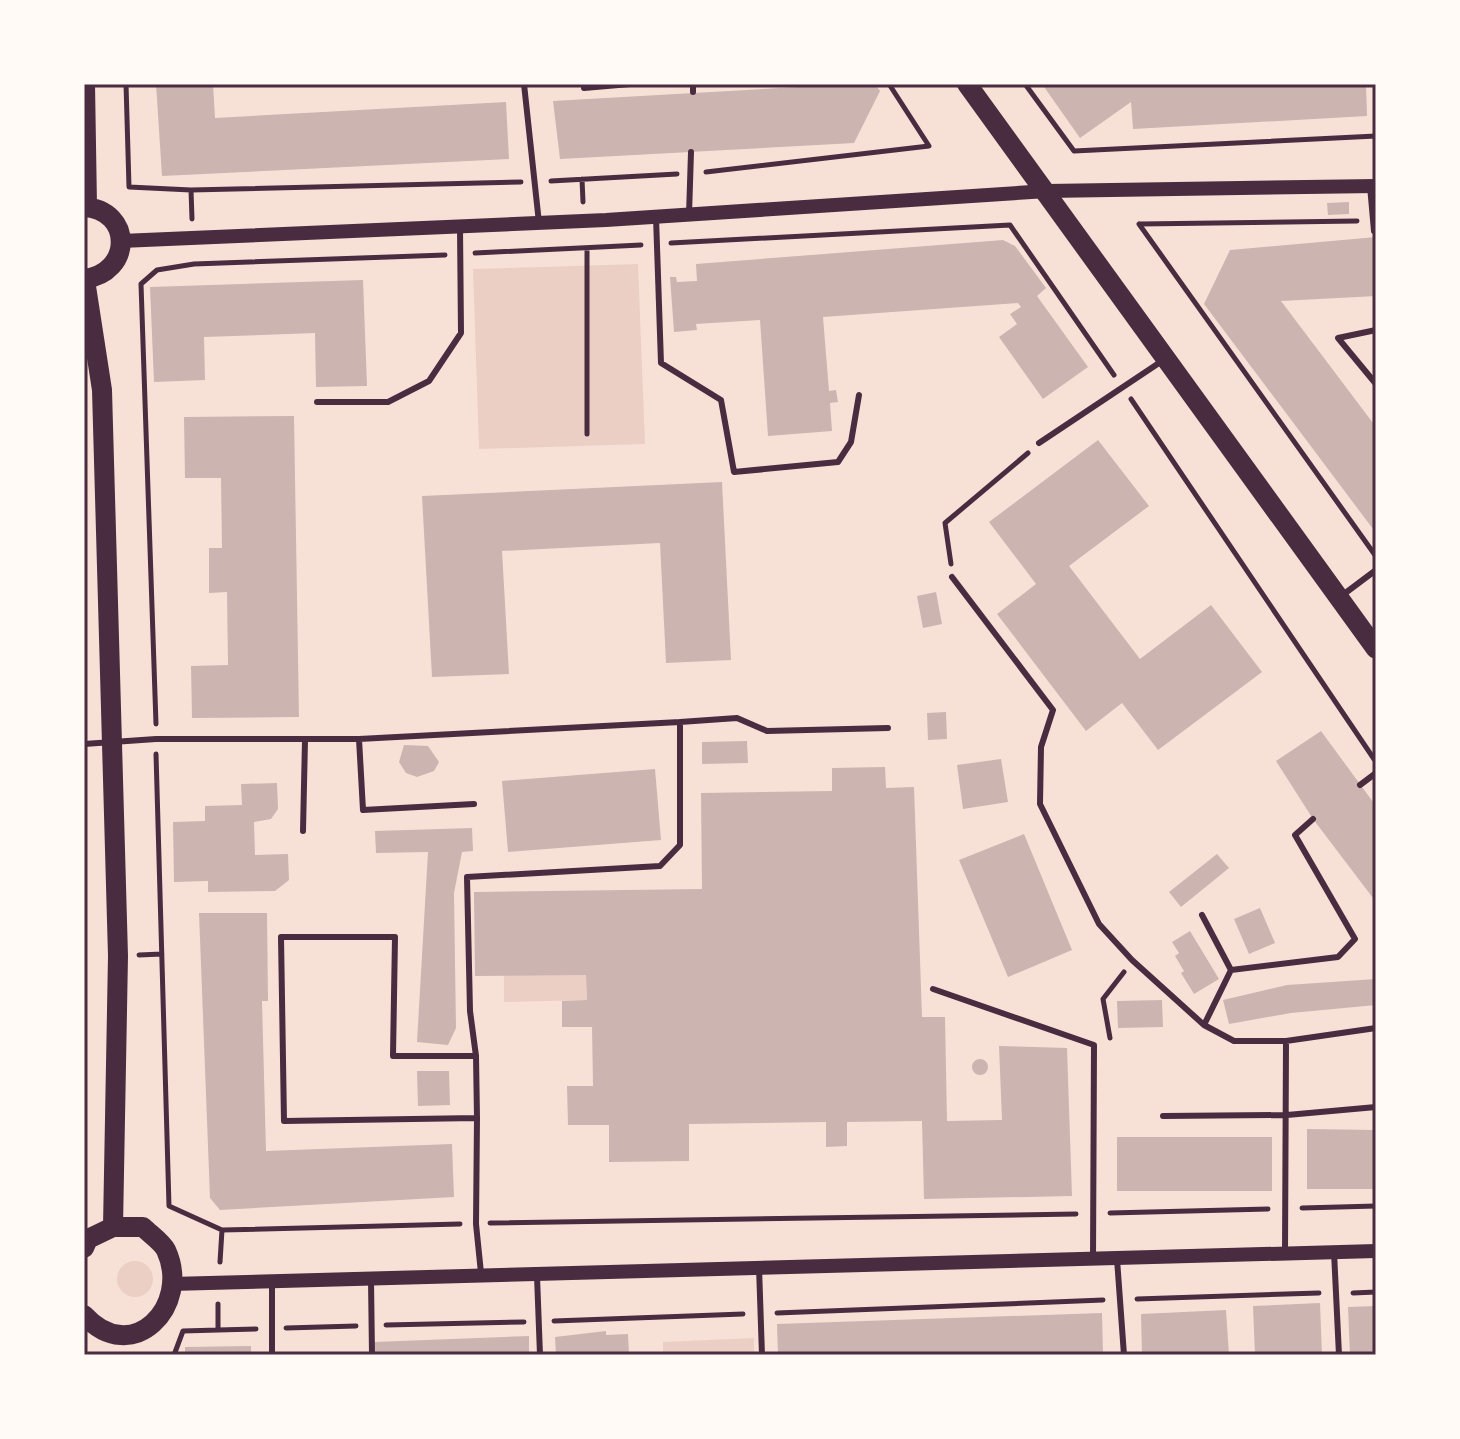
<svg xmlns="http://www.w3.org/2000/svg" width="1460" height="1439" font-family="Rubik,sans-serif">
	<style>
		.green { fill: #ebcfc5 }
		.building { fill: #ccb4b1 }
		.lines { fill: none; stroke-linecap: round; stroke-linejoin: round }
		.path { stroke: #4a2c40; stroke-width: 5 }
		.service { stroke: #4a2c40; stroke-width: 6 }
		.tertiary { stroke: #4a2c40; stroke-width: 14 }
		.primary { stroke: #4a2c40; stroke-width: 20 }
		.neatline { fill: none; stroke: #4a2c40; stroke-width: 3 }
	</style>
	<rect width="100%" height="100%" fill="#f7e1d7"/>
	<path class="green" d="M638,264L645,444L479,449L473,269Z
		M504,975H586L587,1000L504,1002Z
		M117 1279a18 18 0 1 1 36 0a18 18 0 1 1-36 0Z
		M754,1338V1355H663V1342Z"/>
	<path class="building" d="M156,84H213L215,118L506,102L509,159L162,176Z
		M801,84H875L880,91L854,143L560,159L553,101L799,87Z
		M1042,84H1366L1367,116L1133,129L1131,102L1080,138Z
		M1349,202V214L1328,215L1327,203Z
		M1376,237V296L1281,301L1376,427V533L1204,304L1230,250Z
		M1003,240L1015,246L1046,288L1037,296L1088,367L1043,399L999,337L1017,324L1010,314L1021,307L1018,303L823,317L829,391L836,390L838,402L830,403L832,431L768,436L760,320L696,324L697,330L674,332L670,277H676L677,282L697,281L696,264Z
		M363,280L367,386L316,387L315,333L204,337L205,380L154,382L150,287Z
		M294,416L299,717L192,718L191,666L228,665L227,592L209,593V548H222L221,478H185L184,417Z
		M1098,440L1149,506L1069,566L1140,659L1211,605L1262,672L1158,750L1122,703L1086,731L997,614L1036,584L989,522Z
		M722,482L731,660L666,663L660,543L502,551L509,674L432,677L422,496Z
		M936,592L942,624L923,628L917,596Z
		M946,712L947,739L928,740L927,713Z
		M1321,731L1376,806V902L1313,819L1276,761Z
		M747,741L748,763L702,764V742Z
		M404,745L428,746L439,762L434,771L417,777L406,773L399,762Z
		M1001,759L1008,802L963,809L957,765Z
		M885,767L886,788L914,787L922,1017H945L947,1121L1002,1120L999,1046L1067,1048L1072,1196L924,1199L922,1121L847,1122V1146L826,1147V1122L689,1124V1161L609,1162V1125H568L567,1086H593L592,1027H562V1001L587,1000L586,975L475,976L474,892L702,889L701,793L832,791V768Z
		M655,769L661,840L508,852L502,781Z
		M277,783L278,809L271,819L254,822L255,855L288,854L289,880L275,891L208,892V881L174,882L173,822L205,821V806L242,805L241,784Z
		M472,828L473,851L462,852L454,893L456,1028L448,1045L417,1042L428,852L376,853L375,831Z
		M1024,834L1072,950L1008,977L959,860Z
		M1217,854L1229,868L1181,907L1169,892Z
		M1260,908L1275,943L1249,954L1234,919Z
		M199,913H267L268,1001H262L266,1151L452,1144L454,1197L220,1210L210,1198Z
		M1190,931L1219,979L1194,994L1181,973L1184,971L1175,956L1179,953L1172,942Z
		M1376,979V1005L1291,1013L1229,1024L1223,1000L1287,985Z
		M1162,1000L1163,1027L1118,1028L1117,1001Z
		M972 1067a8 8 0 1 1 16 0a8 8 0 1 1-16 0Z
		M417,1071H449L450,1105L418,1106Z
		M1307,1129L1376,1130V1189H1307Z
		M1117,1137H1272V1191H1117Z
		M1320,1303L1322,1355H1255L1253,1306Z
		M1376,1306V1355H1350L1348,1307Z
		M1226,1310L1229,1355H1142L1141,1314Z
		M1102,1313L1103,1355H778L777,1324Z
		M606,1331V1335L628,1334L629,1355H556L555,1337Z
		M529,1336V1355H375L374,1342Z
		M251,1346V1355H185V1347Z"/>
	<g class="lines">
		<path class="path" d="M126,84L129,187L191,190L521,182
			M1025,84L1074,151L1376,136
			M706,172L929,146L889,84
			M582,179L583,202
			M551,181L677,174
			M191,190L192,219
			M1139,224L1375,555
			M1140,224L1357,221
			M671,243L1010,225L1114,375
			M475,253L641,245
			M1131,399L1374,759
			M587,434V248
			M951,564L945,523L1028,453
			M156,724L141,284L157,270L194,264L445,255
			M156,754L169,1206L222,1230L220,1262
			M139,955L162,954
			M1110,1038L1103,999L1124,972
			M1302,1208L1376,1206
			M1110,1213L1268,1209
			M490,1223L1076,1214
			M222,1230L460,1224
			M1353,1293L1376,1292
			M1137,1299L1319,1293
			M777,1313L1103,1300
			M554,1321L743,1314
			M386,1325L524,1322
			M286,1328L356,1326
			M218,1330L256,1329
			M174,1355L183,1331L218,1330V1304"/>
		<path class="service" d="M524,84L539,223
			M584,88L630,84
			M693,92V84
			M1370,186L1374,231
			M689,215L691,152
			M656,217L661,363L721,400L734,472L838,462L851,442L859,395
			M1376,330L1338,338L1376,384
			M317,402H388L429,381L461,333L460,227
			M1039,443L1162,361
			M952,577L1053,710L1041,747L1040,804L1099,924L1132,960L1204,1025L1234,1041H1286L1285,1252
			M1340,597L1376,570
			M359,739L363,810L474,804
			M84,744L156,739H359L680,722
			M1360,785L1376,773
			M303,831L305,740
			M1202,915L1231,970
			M1231,970L1338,957L1355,939L1295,835L1313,819
			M933,989L1094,1045L1093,1259
			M1204,1025L1231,970
			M1286,1041L1376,1028
			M476,1056L470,1011L467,877L660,866L680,845V722L737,718L767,731L888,728
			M1163,1116L1287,1115L1376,1107
			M477,1118L476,1056H393L395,937H281L284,1121L477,1118L476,1224L481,1273
			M1334,1252L1339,1355
			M1117,1259L1124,1355
			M759,1267L762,1355
			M537,1276L540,1355
			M371,1280L372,1355
			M272,1283V1355"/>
		<path class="tertiary" d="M121,241L606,220L1047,191L1376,186
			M171,1284L1376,1251"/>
		<path class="primary" d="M85,84L87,206
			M967,84L1376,649
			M84,207C133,210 133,273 84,279
			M85,280L102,390L118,956L113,1227
			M84,1248L88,1239L113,1227H143C150,1234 162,1242 166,1250C192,1306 132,1368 84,1315"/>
	</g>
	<rect width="1460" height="1439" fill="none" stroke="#fffaf5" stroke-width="172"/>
	<rect x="86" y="86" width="1288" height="1267" class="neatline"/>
</svg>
